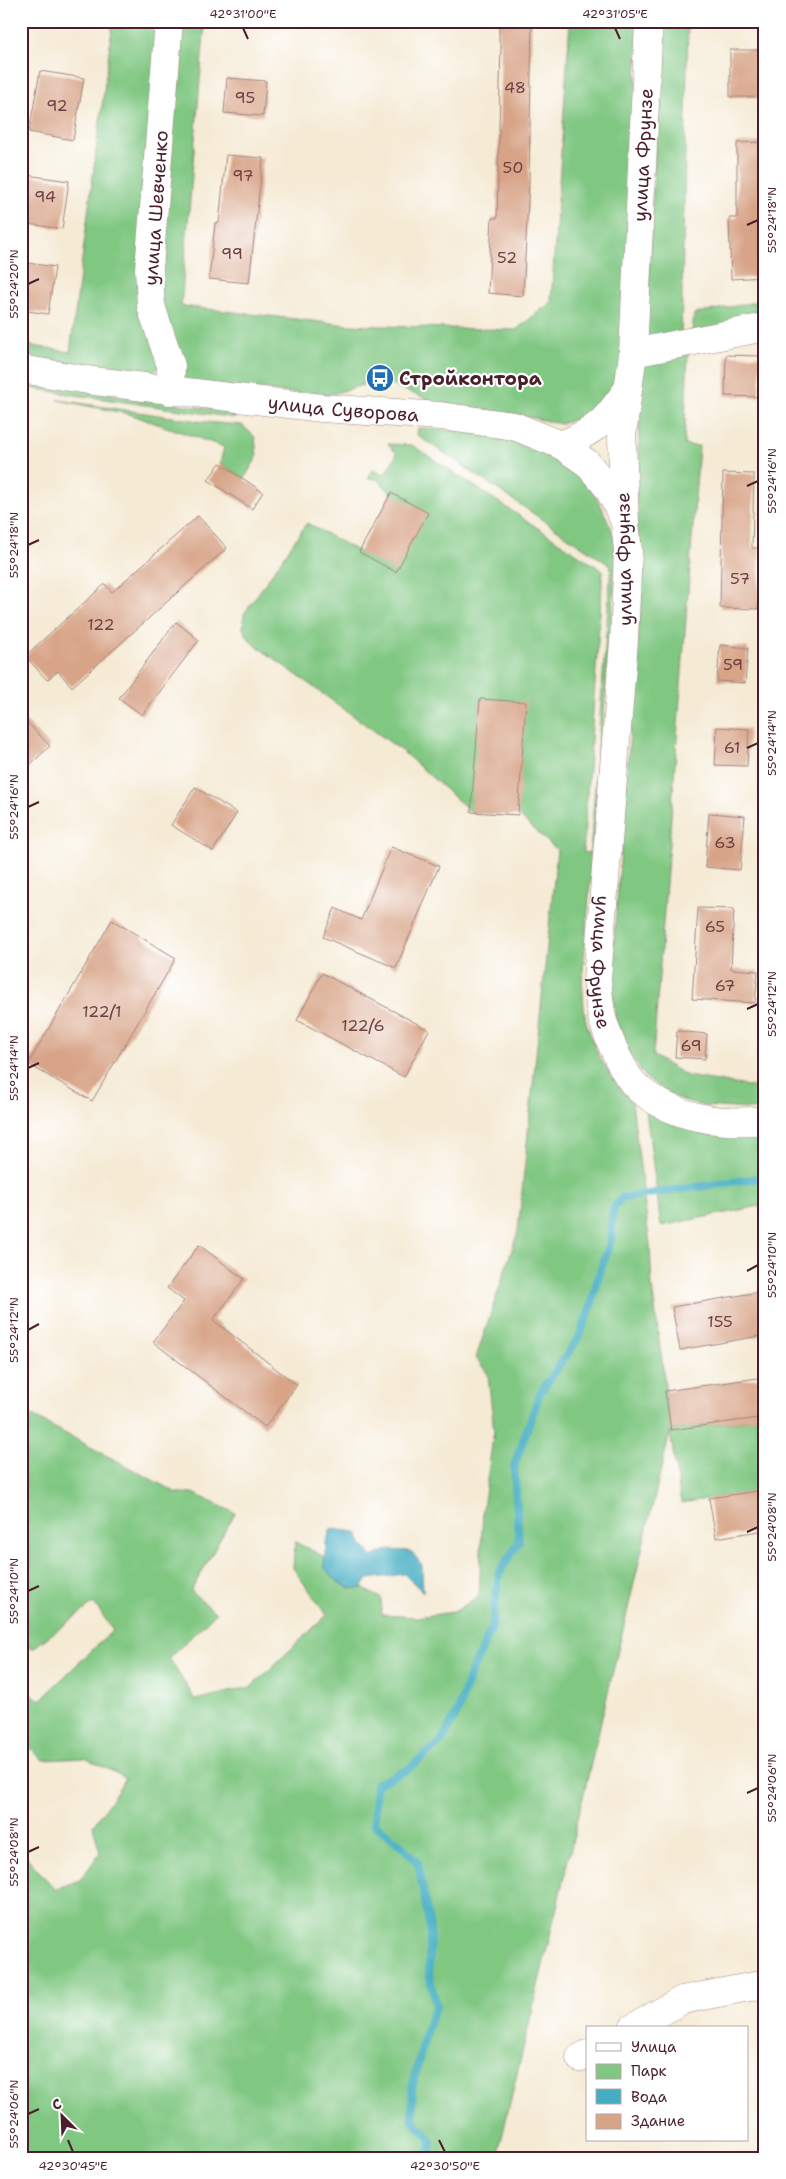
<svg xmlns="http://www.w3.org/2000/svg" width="786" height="2179" font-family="'Shantell Sans',sans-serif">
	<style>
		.green { fill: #80c782; stroke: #657356 }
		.water { fill: #45aec3; stroke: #486677 }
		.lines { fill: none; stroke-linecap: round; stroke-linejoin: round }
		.stream { stroke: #45aec3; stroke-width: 8 }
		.building { fill: #d8a488 }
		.minor-casing { stroke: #a08480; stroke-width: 29 }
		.major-casing { stroke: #a08480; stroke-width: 29 }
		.minor { stroke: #fff; stroke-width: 28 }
		.major { stroke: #fff; stroke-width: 28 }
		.ticks { fill: none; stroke: #4a1f2b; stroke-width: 2 }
		.labels { text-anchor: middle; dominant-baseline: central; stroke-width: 4.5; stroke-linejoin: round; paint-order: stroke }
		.number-label { font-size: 16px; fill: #6e4042 }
		.street-label { font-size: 19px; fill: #4a1f2b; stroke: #fff }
		.poi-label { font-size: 19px; font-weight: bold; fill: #4a1f2b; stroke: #fff; text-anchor: start }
		.neatline { fill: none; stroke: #4a1f2b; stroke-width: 2 }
		.ticks-label { font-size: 12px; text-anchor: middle; fill: #4a1f2b }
	</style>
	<rect width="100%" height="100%" fill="#fff"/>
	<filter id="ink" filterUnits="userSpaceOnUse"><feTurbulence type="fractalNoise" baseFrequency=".02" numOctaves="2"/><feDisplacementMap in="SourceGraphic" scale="10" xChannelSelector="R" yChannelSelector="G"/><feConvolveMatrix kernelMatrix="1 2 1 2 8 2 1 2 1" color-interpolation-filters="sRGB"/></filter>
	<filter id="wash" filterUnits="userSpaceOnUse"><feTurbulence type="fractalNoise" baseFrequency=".0096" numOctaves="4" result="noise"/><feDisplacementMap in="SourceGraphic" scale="20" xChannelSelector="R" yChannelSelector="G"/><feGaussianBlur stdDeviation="1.12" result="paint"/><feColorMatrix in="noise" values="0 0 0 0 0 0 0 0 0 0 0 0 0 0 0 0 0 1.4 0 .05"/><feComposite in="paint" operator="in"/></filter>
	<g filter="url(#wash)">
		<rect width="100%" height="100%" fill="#f5ead4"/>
		<path class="green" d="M113,21H163L159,366L150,379L21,358V344L70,352Z
			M175,21H205L181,306L348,325L516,330L551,302L570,21H639L623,353L617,381L604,400L590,414L561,424L514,414L434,402L387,383L388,373L371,372L370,383L325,396L184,383L154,268Z
			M661,21H688L681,337H646Z
			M765,300V319L692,333L694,314Z
			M688,352L684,445L699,446L653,1056L687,1076L765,1089V1108L751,1109L703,1106L676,1098L646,1078L628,1052L615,1018L611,979L640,603V549L635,520L642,363Z
			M21,380L230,412L236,418L21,387Z
			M58,400L205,422L242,425L255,437L257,457L244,479L220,463L224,447L129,414Z
			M418,428C486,432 573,440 604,512C607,520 612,528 614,537C615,546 615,557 616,567L582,982C584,996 583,1012 587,1025C596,1055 611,1080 632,1102L650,1246L652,1286L671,1430L765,1417V1490L681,1503L670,1432L497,2158H21V1851L55,1889L80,1880L100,1853L93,1826L126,1778L85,1758L43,1760L21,1740V1688L40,1700L113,1630L94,1603L33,1648L21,1645V1410L177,1493H193L235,1513L191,1591L216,1613L169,1658L195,1700L251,1687L327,1615L293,1568L295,1542L325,1557L336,1580L350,1589L362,1588L381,1598L382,1615L417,1617L454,1612L479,1596L483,1509L494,1431L488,1374L476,1358L518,1231L557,850L518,815L471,812L402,751L251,642L243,629L244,614L307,523L363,554L391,493L377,479L368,478L372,470L385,474L397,454L388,444L412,445L603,571L583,852L590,853L611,566L417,435Z
			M646,1111C679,1132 726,1139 765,1135V1205L661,1226Z"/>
		<path class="water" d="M331,1529L357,1532L363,1545L372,1557L387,1550L411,1551L422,1565L423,1592L404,1574L368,1579L362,1588C342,1590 336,1580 324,1567L326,1542Z"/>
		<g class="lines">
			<path class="stream" d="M427,2158L432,2141L413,2120L412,2088L427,2028L436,2005L429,1973L430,1928L418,1863L400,1844L374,1824L376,1784L407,1770L441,1742L458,1711L471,1672L492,1628L499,1573L519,1542L514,1466L540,1393L579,1337L591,1306L598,1278L611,1240L613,1209L621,1198L765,1177"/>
		</g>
		<g id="blocks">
			<path class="building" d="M499,21H532L529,181L523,296L488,293L492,218H497L501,43H499Z
				M730,50H765V97H730Z
				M40,71L84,78L73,140L29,132Z
				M227,78L266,81L263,116L224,113Z
				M765,142V183H759L763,277L731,279L729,218H737V143Z
				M226,155L263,158L249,283L209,279L215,223H219Z
				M26,175L69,181L62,229L21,223Z
				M21,262L55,267L48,314L21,310Z
				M726,355L761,356L759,397L725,396Z
				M220,463L263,492L252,509L208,480Z
				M723,473L754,474L752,548H760L758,609L720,608Z
				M391,493L428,513L396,572L359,552Z
				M198,516L227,548L72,687L58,671L47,680L25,656L105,584L112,592Z
				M176,622L199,640L142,715L119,698Z
				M720,645L748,648L745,683L717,681Z
				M480,699L526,702L518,815L471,812Z
				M21,716L50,746L21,773Z
				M717,727L749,729L747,766L715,765Z
				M195,787L237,813L213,851L171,825Z
				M709,813L745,816L740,870L705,867Z
				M391,847L439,866L396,968L323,937L335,908L361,920Z
				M698,908L734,909L731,969L758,971L755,1003L692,999Z
				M112,920L176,958L92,1101L28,1064Z
				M322,973L429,1030L404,1077L297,1020Z
				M677,1031L707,1034L705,1059L675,1057Z
				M199,1245L244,1279L213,1320L297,1385L265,1427L153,1342L184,1301L167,1288Z
				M765,1291V1335L680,1350L672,1307Z
				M765,1377V1417L671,1430L665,1391Z
				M765,1490V1530L716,1538L709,1498Z"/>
		</g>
	</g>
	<g filter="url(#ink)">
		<use href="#blocks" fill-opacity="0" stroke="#a08480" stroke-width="1"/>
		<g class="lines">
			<defs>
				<g id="minor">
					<path d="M169,21L149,269L151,306L171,366L170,391"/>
					<path d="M633,353L765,327"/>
					<path d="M561,445C598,430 605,421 627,390"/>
					<path id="s1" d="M625,522L622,436L633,353L649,21"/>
					<path d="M633,2028L682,2000L765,1984"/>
					<path d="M580,2058L587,2054"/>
				</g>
				<g id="major">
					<path id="s2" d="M21,369L94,381L322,408L440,416L514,426L561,445L587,463L609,489L625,522L628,551L624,641L597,980C599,993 599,1008 603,1021C609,1040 624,1076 638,1088C672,1118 722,1125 765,1120"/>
				</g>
			</defs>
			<use href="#minor" class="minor-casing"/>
			<use href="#major" class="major-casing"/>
			<use href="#minor" class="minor"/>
			<use href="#major" class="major"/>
		</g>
	</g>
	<path class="ticks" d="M243,28L248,39M615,28L620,39M747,225L758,220M28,284L39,279M747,486L758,481M28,545L39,540M747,748L758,743M28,807L39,802M747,1009L758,1004M28,1068L39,1063M747,1271L758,1265M28,1330L39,1324M747,1532L758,1527M28,1591L39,1586M747,1793L758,1788M28,1852L39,1847M28,2114L39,2109M68,2140L73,2152M439,2140L445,2152"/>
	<defs>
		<symbol id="bus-disc" viewBox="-11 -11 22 22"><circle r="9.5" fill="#1f6fb2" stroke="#fff"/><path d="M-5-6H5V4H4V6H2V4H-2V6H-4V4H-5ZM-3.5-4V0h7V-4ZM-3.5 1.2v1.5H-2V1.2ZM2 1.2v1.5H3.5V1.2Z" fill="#fff"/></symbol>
	</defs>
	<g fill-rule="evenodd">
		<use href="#bus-disc" x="364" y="362" width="32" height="32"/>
	</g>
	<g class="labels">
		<g class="number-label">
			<text x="515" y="87">48</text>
			<text x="245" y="97">95</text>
			<text x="57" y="105">92</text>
			<text x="513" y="167">50</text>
			<text x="243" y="175">97</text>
			<text x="45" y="196">94</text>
			<text x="232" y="253">99</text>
			<text x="507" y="257">52</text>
			<text x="740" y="578">57</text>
			<text x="101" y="624">122</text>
			<text x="733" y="664">59</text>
			<text x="732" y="747">61</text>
			<text x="725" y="842">63</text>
			<text x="715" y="926">65</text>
			<text x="725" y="985">67</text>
			<text x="102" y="1011">122/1</text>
			<text x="363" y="1025">122/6</text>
			<text x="691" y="1045">69</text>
			<text x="720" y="1321">155</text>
		</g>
		<g class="street-label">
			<text stroke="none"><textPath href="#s1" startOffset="368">улица Фрунзе</textPath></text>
			<text transform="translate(156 208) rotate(-86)">улица Шевченко</text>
			<text stroke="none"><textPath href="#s2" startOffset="325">улица Суворова</textPath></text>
			<text transform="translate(624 559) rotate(-91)">улица Фрунзе</text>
			<text stroke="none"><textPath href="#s2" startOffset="1091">улица Фрунзе</textPath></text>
		</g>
		<g class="poi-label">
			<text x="399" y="378">Стройконтора</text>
		</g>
	</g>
	<rect width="786" height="2179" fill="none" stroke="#fff" stroke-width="55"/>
	<rect x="586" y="2026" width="162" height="115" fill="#ffffff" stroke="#b7a5aa"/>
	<rect x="596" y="2043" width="25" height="8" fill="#ffffff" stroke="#b7a5aa"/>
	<text x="631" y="2052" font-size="15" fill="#4a1f2b">Улица</text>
	<rect x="596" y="2064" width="25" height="15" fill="#80c782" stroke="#b7a5aa"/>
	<text x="631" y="2076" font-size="15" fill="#4a1f2b">Парк</text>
	<rect x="596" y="2089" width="25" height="15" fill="#45aec3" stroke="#b7a5aa"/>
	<text x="631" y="2102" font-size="15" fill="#4a1f2b">Вода</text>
	<rect x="596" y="2114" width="25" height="15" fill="#d8a488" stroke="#b7a5aa"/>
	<text x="631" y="2126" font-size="15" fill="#4a1f2b">Здание</text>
	<g transform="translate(62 2116) rotate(336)" stroke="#ffffff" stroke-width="4" paint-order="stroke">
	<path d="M0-4L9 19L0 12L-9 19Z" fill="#4a1f2b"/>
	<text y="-8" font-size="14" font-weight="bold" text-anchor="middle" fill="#4a1f2b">С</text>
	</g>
	<rect x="28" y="28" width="730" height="2124" class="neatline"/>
	<g class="ticks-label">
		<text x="243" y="18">42°31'00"E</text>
		<text x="615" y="18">42°31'05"E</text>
		<text transform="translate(772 220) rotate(-90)" y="4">55°24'18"N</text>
		<text transform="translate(14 284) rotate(-90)" y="4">55°24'20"N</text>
		<text transform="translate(772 481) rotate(-90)" y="4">55°24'16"N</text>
		<text transform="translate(14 545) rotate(-90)" y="4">55°24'18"N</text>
		<text transform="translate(772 743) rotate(-90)" y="4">55°24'14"N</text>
		<text transform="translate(14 807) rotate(-90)" y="4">55°24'16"N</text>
		<text transform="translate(772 1004) rotate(-90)" y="4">55°24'12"N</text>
		<text transform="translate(14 1068) rotate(-90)" y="4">55°24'14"N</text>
		<text transform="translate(772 1265) rotate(-90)" y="4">55°24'10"N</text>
		<text transform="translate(14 1330) rotate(-90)" y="4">55°24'12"N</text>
		<text transform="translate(772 1527) rotate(-90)" y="4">55°24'08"N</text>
		<text transform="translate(14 1591) rotate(-90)" y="4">55°24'10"N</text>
		<text transform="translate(772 1788) rotate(-90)" y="4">55°24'06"N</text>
		<text transform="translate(14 1852) rotate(-90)" y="4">55°24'08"N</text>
		<text transform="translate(14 2114) rotate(-90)" y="4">55°24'06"N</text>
		<text x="73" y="2170">42°30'45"E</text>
		<text x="445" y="2170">42°30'50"E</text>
	</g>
</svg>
